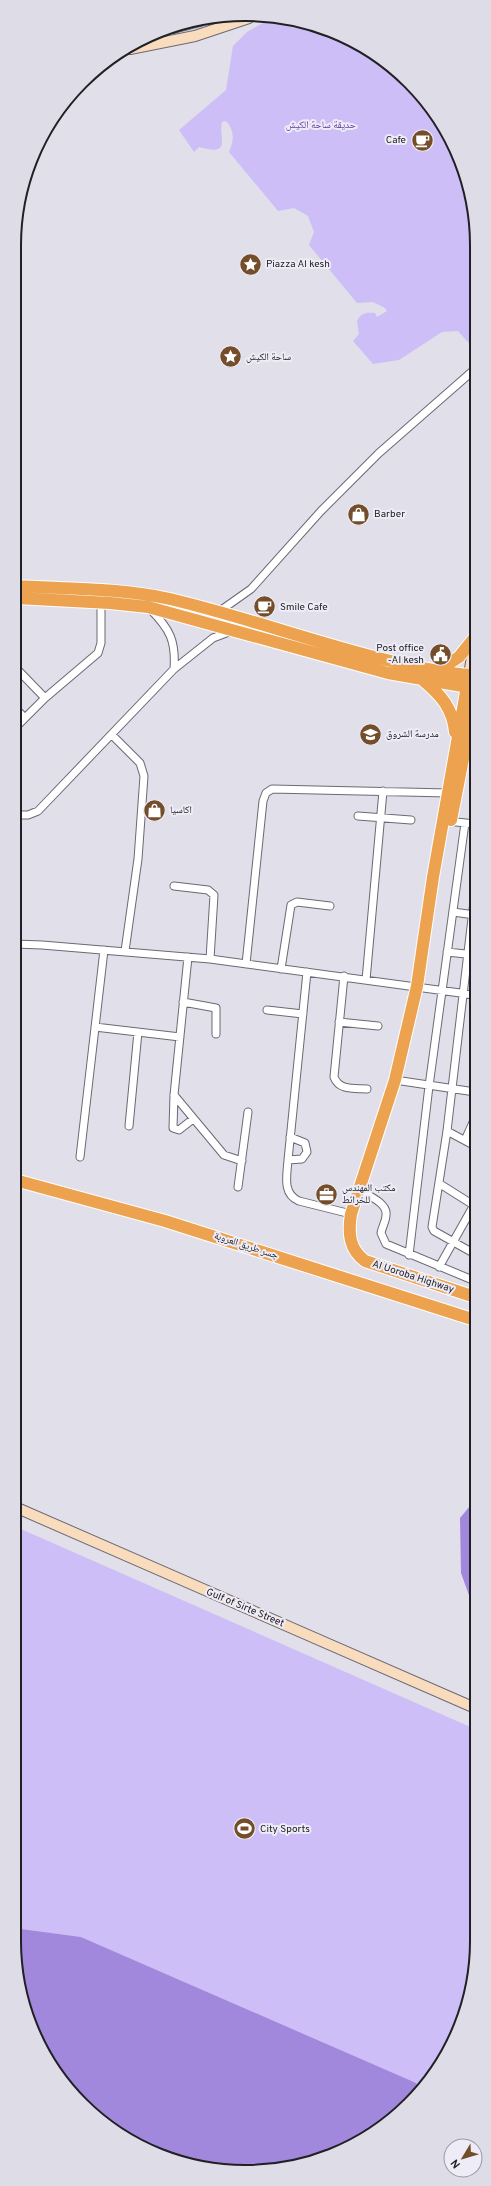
<svg xmlns="http://www.w3.org/2000/svg" width="491" height="2186" font-family="Overpass,'Noto Naskh Arabic',sans-serif">
	<style>
		.green { fill: #cdbef7 }
		.water { fill: #a188dd }
		.lines { fill: none; stroke-linecap: round; stroke-linejoin: round }
		.minor-casing { stroke: #6c6973; stroke-width: 9 }
		.secondary-casing { stroke: #6c6973; stroke-width: 12 }
		.trunk-casing { stroke: #fff; stroke-width: 14 }
		.minor { stroke: #fff; stroke-width: 7 }
		.secondary { stroke: #f8dcbd; stroke-width: 10 }
		.trunk { stroke: #eca24e; stroke-width: 12 }
		.labels { text-anchor: middle; dominant-baseline: central; stroke-width: 4; stroke-linejoin: round; paint-order: stroke }
		.park-label { font-size: 10px; fill: #5f3b9f; stroke: #eeecf7 }
		.poi-label { font-size: 10px; fill: #212024; stroke: #eeecf7; text-anchor: start }
		.street-label { font-size: 10px; fill: #212024; stroke: #eeecf7 }
		.rim { fill: none; stroke: #212024; stroke-width: 2 }
	</style>
	<rect width="100%" height="100%" fill="#e1dfea"/>
	<path class="green" d="M275,16L348,38L409,82L453,143L475,216V350L458,331L442,332L399,360L373,364L353,341L359,334L357,321C361,313 366,312 375,313L377,317L387,311L385,308L373,302L357,303L309,245L314,232L308,216L294,208L278,211L229,152C234,141 235,131 226,121L222,122C218,138 233,157 199,147L194,152L179,130L226,90L233,46L247,32Z
		M14,1526L475,1729V1971L446,2056L420,2086L414,2082L81,1937L14,1928Z"/>
	<path class="water" d="M475,1500V1612L461,1573L460,1518Z
		M14,1928L81,1937L414,2082L420,2086L387,2124L320,2160L230,2171L143,2148L72,2093L32,2029L14,1941Z"/>
	<g class="lines">
		<defs>
			<path id="minor" d="M150,609C170,629 176,641 174,669
				M217,613L251,589L321,511L379,453L475,369
				M15,667L45,698
				M15,708L25,718
				M15,728L45,698L98,653L101,643V602
				M112,735L140,763L144,776L138,859L125,951
				M15,815H28L38,811L174,669L213,638L229,632
				M358,816L411,820
				M447,821L475,824
				M174,886L208,890L214,895L210,959
				M453,912L475,915
				M15,944L42,945L210,959L475,995
				M447,952L475,955
				M188,957L174,1095L173,1128L179,1130L193,1119
				M246,964L263,801L266,793L272,789L448,793
				M281,969L291,905L297,902L330,906
				M307,972L288,1160C287,1175 282,1194 299,1201L351,1214
				M344,976L334,1077C339,1091 355,1088 367,1089
				M366,980L383,791
				M183,1002L216,1008V1034
				M267,1010L303,1014
				M339,1022L378,1026
				M95,1027L180,1037
				M395,1080L475,1092
				M174,1095L224,1155L242,1161
				M129,1126L138,1032
				M447,1131L475,1146
				M465,1140L475,1118
				M80,1157L104,950
				M288,1160L302,1159L307,1152L305,1143L290,1137
				M440,1184L475,1206
				M238,1187L248,1112
				M359,1190C367,1195 388,1203 386,1215C386,1221 382,1227 381,1233L386,1244L475,1281
				M475,1254L434,1231L432,1227L447,1131L475,893
				M409,1255L429,1086L465,823
				M439,1267L475,1203"/>
			<path id="secondary" d="M173,28L200,21
				M130,49L195,36L249,18
				M469,675L475,638
				M15,1507L475,1708"/>
			<path id="trunk" d="M16,586C67,589 119,588 170,599C272,623 370,665 475,676
				M16,598L110,603L148,607L388,673L474,688
				M436,672L459,657L475,637
				M469,675L433,877L417,986L395,1080L351,1214C348,1233 349,1249 365,1261L475,1297
				M424,681C441,695 453,709 455,732
				M451,820L475,698
				M15,1180L165,1221L475,1320"/>
		</defs>
		<use href="#minor" class="minor-casing"/>
		<use href="#secondary" class="secondary-casing"/>
		<use href="#trunk" class="trunk-casing"/>
		<use href="#minor" class="minor"/>
		<use href="#secondary" class="secondary"/>
		<use href="#trunk" class="trunk"/>
	</g>
	<defs>
		<symbol id="cafe-disc" viewBox="-11 -11 22 22"><circle r="9.5" fill="#744d2a" stroke="#eeecf7"/><path d="M-5.5-4.5H6V0H3Q3 3.5 0 3.5H-2.5Q-5.5 3.5-5.5 0ZM3-3.2v2h1.7v-2ZM-6 4.5H4V6H-6Z" fill="#fff"/></symbol>
		<symbol id="sight-disc" viewBox="-11 -11 22 22"><circle r="9.5" fill="#744d2a" stroke="#eeecf7"/><path d="M0-6L1.8-2.2L6-1.7L2.9 1.2L3.7 5.4L0 3.3L-3.7 5.4L-2.9 1.2L-6-1.7L-1.8-2.2Z" fill="#fff"/></symbol>
		<symbol id="shop-disc" viewBox="-11 -11 22 22"><circle r="9.5" fill="#744d2a" stroke="#eeecf7"/><path d="M-5-2.5h2.3a2.7 3.5 0 0 1 5.4 0H5L5.5 6h-11ZM-1.5-2.5h3a1.5 2.3 0 0 0-3 0Z" fill="#fff"/></symbol>
		<symbol id="civic-disc" viewBox="-11 -11 22 22"><circle r="9.5" fill="#744d2a" stroke="#eeecf7"/><path d="M-.6-6.5H3V-4.5H.6V-3L4-1V1h2V6H-6V1h2V-1L-.6-3ZM-1.2 2.5V6h2.4V2.5Z" fill="#fff"/></symbol>
		<symbol id="school-disc" viewBox="-11 -11 22 22"><circle r="9.5" fill="#744d2a" stroke="#eeecf7"/><path d="M0-5L7-2L0 1L-7-2ZM-4 1L0 2.5L4 1V4Q0 6-4 4Z" fill="#fff"/></symbol>
		<symbol id="office-disc" viewBox="-11 -11 22 22"><circle r="9.5" fill="#744d2a" stroke="#eeecf7"/><path d="M-6-3h4V-5.5h4V-3h4V5H-6ZM-1-4.5V-3h2v-1.5ZM-6 0V1H6V0Z" fill="#fff"/></symbol>
		<symbol id="stadium-disc" viewBox="-11 -11 22 22"><circle r="9.5" fill="#744d2a" stroke="#eeecf7"/><path d="M0-5a6.5 5 0 1 0 0 10a6.5 5 0 1 0 0-10ZM-3.5-1.8h7v3.6h-7Z" fill="#fff"/></symbol>
	</defs>
	<g fill-rule="evenodd">
		<use href="#cafe-disc" x="410" y="128" width="25" height="25"/>
		<use href="#sight-disc" x="238" y="252" width="25" height="25"/>
		<use href="#sight-disc" x="218" y="344" width="25" height="25"/>
		<use href="#shop-disc" x="346" y="502" width="25" height="25"/>
		<use href="#cafe-disc" x="252" y="594" width="25" height="25"/>
		<use href="#civic-disc" x="428" y="642" width="25" height="25"/>
		<use href="#school-disc" x="358" y="722" width="25" height="25"/>
		<use href="#shop-disc" x="142" y="798" width="25" height="25"/>
		<use href="#office-disc" x="314" y="1182" width="25" height="25"/>
		<use href="#stadium-disc" x="232" y="1816" width="25" height="25"/>
	</g>
	<g class="labels">
		<g class="park-label">
			<text x="321" y="125">حديقة ساحة الكيش</text>
		</g>
		<g class="poi-label">
			<text x="406" y="140" text-anchor="end">Cafe</text>
			<text x="266" y="264">Piazza Al kesh</text>
			<text x="246" y="357">ساحة الكيش</text>
			<text x="374" y="514">Barber</text>
			<text x="280" y="607">Smile Cafe</text>
			<text x="424" y="648" text-anchor="end">Post office<tspan x="424" dy="12">-Al kesh</tspan></text>
			<text x="386" y="734">مدرسة الشروق</text>
			<text x="170" y="810">اكاسيا</text>
			<text x="342" y="1188">مكتب المهندس<tspan x="342" dy="12">للخرائط</tspan></text>
			<text x="260" y="1829">City Sports</text>
		</g>
		<g class="street-label">
			<text transform="translate(246 1246) rotate(18)">جسر طريق العروبة</text>
			<text transform="translate(413 1277) rotate(18)">Al Uoroba Highway</text>
			<text transform="translate(245 1608) rotate(23)">Gulf of Sirte Street</text>
		</g>
	</g>
	<path d="M0 0H491V2186H0ZM245 21H246A224 224 0 0 1 470 245V1941A224 224 0 0 1 246 2165H245A224 224 0 0 1 21 1941V245A224 224 0 0 1 245 21Z" fill="#dedce6" fill-rule="evenodd"/>
	<path class="rim" d="M245 21H246A224 224 0 0 1 470 245V1941A224 224 0 0 1 246 2165H245A224 224 0 0 1 21 1941V245A224 224 0 0 1 245 21Z"/>
	<g transform="translate(463 2158) rotate(232)"><circle r="19" fill="#eeecf7" stroke="#9c9aa3"/>
	<path d="M0-3L7 15L0 10L-7 15Z" fill="#744d2a"/>
	<text y="-6" font-size="11" font-weight="bold" text-anchor="middle" fill="#212024">N</text>
	</g>
</svg>
